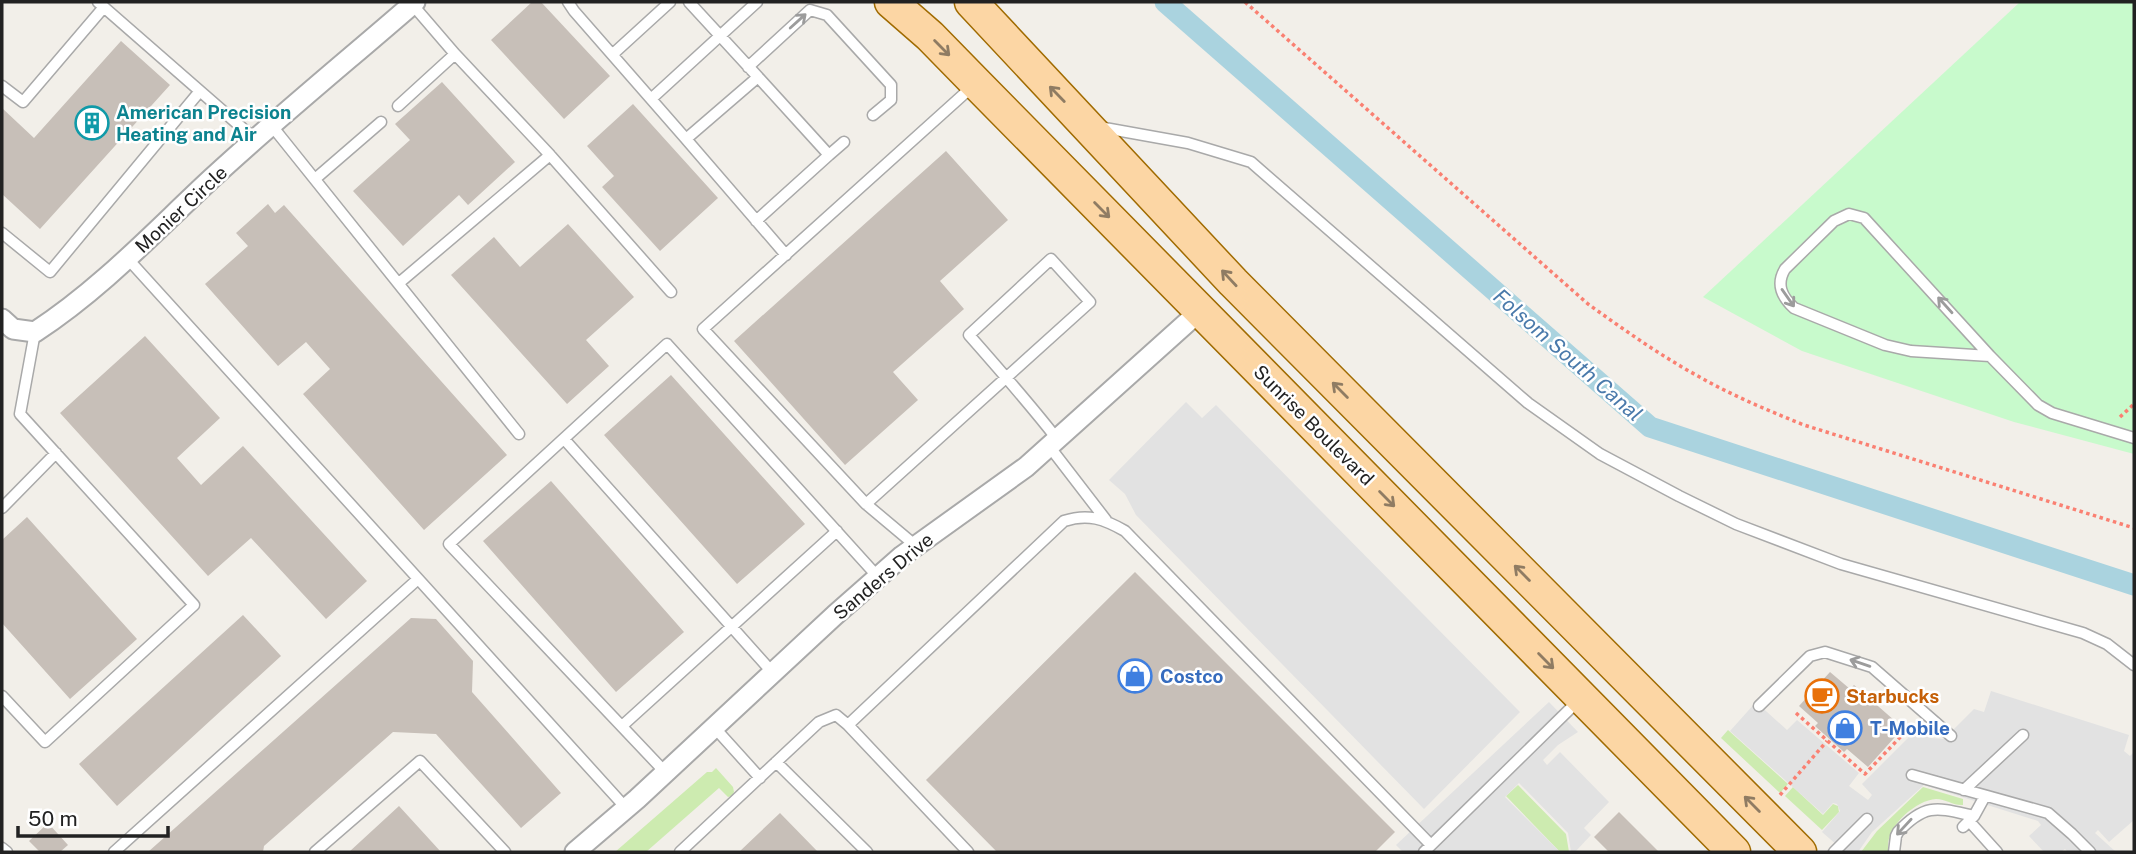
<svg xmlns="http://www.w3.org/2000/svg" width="2136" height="854" font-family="'Public Sans',sans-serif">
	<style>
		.grass { fill: #cdebb0 }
		.park { fill: #c8facc }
		.parking { fill: #e2e2e2 }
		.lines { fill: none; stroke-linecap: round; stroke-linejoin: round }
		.canal { stroke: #aad3df; stroke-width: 21 }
		.building { fill: #c7bfb8 }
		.lane-casing { stroke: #a9a9a9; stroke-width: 13 }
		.street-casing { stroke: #a9a9a9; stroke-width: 23 }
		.primary-casing { stroke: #a06b00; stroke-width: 35 }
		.path { stroke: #fa8072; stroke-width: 3.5; stroke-dasharray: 3.5 3.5; stroke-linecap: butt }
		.lane { stroke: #fff; stroke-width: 10 }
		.street { stroke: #fff; stroke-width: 19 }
		.primary { stroke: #fcd6a4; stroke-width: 32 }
		.oneway { stroke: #9c9c9c }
		.oneway2 { stroke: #8f7c63 }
		.labels { text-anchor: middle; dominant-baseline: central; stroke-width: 5; stroke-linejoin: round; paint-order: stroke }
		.culture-label { font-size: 19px; font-weight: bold; fill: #0d838f; stroke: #fff; text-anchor: start }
		.street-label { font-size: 19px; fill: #222; stroke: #fff }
		.shop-label { font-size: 19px; font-weight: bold; fill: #366cbe; stroke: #fff; text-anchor: start }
		.food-label { font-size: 19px; font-weight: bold; fill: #c56008; stroke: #fff; text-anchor: start }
		.water-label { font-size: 21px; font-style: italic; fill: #4a7aab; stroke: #fff }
	</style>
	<rect width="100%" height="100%" fill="#f2efe9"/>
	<path class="grass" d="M1728,730L1788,784L1780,793L1721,738Z
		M716,768L733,787L734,792L732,796L728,797L719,788L646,852H615L707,772H712Z
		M1518,785L1566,834L1569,852H1560L1506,796Z
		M1793,787L1823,815L1833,804L1838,806L1839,812L1822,830L1785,796Z
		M1923,787L1963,799V805C1954,806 1946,799 1936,799C1915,800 1882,830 1889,852H1861L1877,831Z"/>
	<path class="park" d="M2020,2H2134V454L2014,422L1802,351L1703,297Z"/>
	<path class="parking" d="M1186,402L1202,418L1216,405L1520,712L1424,809L1136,515L1125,494L1109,480Z
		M1991,691L2129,735L2124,751L2130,756L2134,752V820L2109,842L2098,830L2095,833L2116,852H2068L2065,849L2061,852H2044L2029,836L2041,825L2038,821L1924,785L1872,832L1858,852H1845L1822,832L1840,811L1837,804L1833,803L1823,814L1730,731L1756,702L1787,730L1797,720L1859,773L1849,786L1868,800L1872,795L1862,784L1920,726L1931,738L1944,739L1974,709L1984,712Z
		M1549,702L1578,732L1558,745L1543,760L1547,765L1560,752L1609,802L1584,828L1591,835L1575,852H1571L1568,833L1519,783L1505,797L1560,852H1403L1396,845Z"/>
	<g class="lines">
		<path class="canal" d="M1165,2L1650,427L2134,585"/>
	</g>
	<path class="building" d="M532,2H541L610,76L564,119L491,40Z
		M121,41L170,85L40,229L2,194V108L34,138Z
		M442,82L515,162L468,205L459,195L403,246L353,191L410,140L395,124Z
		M633,104L718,198L660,251L602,187L614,176L587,146Z
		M946,151L1008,220L940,281L964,309L893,372L918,400L845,465L734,341Z
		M268,204L275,213L284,205L507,455L424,530L303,394L330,369L306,342L278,366L205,284L248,246L236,233Z
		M568,224L634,297L586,340L609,366L567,404L451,275L494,237L520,267Z
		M145,336L220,418L177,458L201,485L243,446L367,581L326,619L251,538L208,576L60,413Z
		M671,375L805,524L737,584L604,435Z
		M551,481L684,632L616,692L483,541Z
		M27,517L137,639L70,699L2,623V540Z
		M1135,572L1395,832L1375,852H997L926,780Z
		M243,615L281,656L117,806L79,764Z
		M411,618L436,619L473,661L472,692L561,793L521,828L436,734L393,732L264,846L263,852H148Z
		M1830,672L1850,689L1854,685L1903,728L1868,767L1847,749L1844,752L1815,726L1818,723L1799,706Z
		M399,806L441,852H349Z
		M1619,812L1659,852H1609L1594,837Z
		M780,813L818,852H739Z
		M48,823L68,845L60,852H40L29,841Z"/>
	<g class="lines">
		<defs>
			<path id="lane" d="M98,2L256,140
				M568,2L574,11L686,139L758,77L829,155L756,221
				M689,2L758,77
				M613,54L670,2
				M748,67L810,10L827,15L891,85V100L873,115
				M974,85L703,329L866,504L1090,302L1051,259L969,335C999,369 1029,403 1057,439
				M2,86L23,102L104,7
				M651,99L757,2
				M398,106L455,54
				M272,126L519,434
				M1099,127L1188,143L1251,162L1528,403L1600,454L1679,496L1736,524L1841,564L2083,633L2107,644L2134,665
				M686,139L786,255
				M550,155L671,292
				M829,155L844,142
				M315,179L381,122
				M2,233L50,272L200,91
				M128,259L626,808
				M399,283L550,155L455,54L412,4
				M1990,356L1911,351L1885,345L1794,308C1781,296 1776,284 1785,269L1834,221L1849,214L1864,218L1990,356L2038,405L2052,413L2134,438
				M564,439L773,673
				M1049,446L1106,520
				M866,504L916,546
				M2,508L56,453
				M2,696L45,742L194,605L20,414L35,332
				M1759,706L1810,656L1825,652L1872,667L1951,736
				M848,725L1064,521C1088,513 1104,519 1125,531L1431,845
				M622,726L837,531
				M714,727L760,778
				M776,762L867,852
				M665,772L449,544L667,344L878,577
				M1912,775L2048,813L2072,834L2090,852
				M1964,790L2023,735
				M1969,821L1997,852
				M1963,827L1974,816L1985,796
				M2,848L7,852
				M114,852L418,579
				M315,852L420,761L505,852
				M680,852L819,722L836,715L848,725L968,852
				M1424,852L1578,701
				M1834,852L1867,819
				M1894,852L1896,836L1898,832C1926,802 1938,808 1974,816"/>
			<path id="street" d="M2,319L13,329L35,332C101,289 154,232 211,179C277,118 347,61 415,2
				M575,852L637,799L835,615L902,556L1026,467L1201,310"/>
			<path id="primary" d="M891,2L930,36L976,83L1734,852
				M971,2L1233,282L1800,852"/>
		</defs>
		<use href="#lane" class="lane-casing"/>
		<use href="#street" class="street-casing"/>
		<use href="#primary" class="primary-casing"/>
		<path class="path" d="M1245,2L1588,304C1623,329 1658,354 1696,375C1731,395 1767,410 1804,425L2134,528
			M2120,417L2134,404
			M1796,713L1865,774L1909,728
			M1780,795L1827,741"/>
		<use href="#lane" class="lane"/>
		<use href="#street" class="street"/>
		<use href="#primary" class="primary"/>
	</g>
	<defs><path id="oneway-shaft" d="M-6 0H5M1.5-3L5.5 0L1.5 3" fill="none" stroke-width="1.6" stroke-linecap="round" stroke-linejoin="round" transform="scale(1.75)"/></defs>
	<g class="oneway">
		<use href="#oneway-shaft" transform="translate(798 21) rotate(-42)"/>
		<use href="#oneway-shaft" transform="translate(1788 298) rotate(55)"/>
		<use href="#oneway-shaft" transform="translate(1945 305) rotate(-132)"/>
		<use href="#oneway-shaft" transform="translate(1860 663) rotate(-161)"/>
		<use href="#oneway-shaft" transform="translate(1904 827) rotate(133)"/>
	</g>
	<g class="oneway2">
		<use href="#oneway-shaft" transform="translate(942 48) rotate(45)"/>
		<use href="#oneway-shaft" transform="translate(1057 94) rotate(-134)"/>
		<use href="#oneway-shaft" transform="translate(1102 210) rotate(45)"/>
		<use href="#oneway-shaft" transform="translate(1229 278) rotate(-133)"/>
		<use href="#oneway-shaft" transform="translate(1340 390) rotate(-135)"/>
		<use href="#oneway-shaft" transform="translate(1387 499) rotate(45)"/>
		<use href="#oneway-shaft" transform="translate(1522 573) rotate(-135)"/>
		<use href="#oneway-shaft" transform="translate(1546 661) rotate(45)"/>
		<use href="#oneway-shaft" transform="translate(1752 804) rotate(-135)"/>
	</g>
	<defs>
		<symbol id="building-ring" viewBox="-11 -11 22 22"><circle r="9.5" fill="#fff" stroke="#0f9aa8" stroke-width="1.5"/><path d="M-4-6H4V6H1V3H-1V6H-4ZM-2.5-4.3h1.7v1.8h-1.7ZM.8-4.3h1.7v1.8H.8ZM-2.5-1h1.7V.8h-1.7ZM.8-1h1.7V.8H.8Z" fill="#0f9aa8"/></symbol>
		<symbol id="shop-ring" viewBox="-11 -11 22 22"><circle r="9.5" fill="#fff" stroke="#3f7fe0" stroke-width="1.5"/><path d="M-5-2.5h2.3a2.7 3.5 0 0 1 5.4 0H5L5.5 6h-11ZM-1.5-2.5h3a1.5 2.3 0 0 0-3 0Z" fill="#3f7fe0"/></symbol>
		<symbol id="cafe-ring" viewBox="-11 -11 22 22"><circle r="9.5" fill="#fff" stroke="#e8710a" stroke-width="1.5"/><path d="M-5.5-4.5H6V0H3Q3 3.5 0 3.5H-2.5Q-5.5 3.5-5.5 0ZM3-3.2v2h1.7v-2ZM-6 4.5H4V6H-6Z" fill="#e8710a"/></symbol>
	</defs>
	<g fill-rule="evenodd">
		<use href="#building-ring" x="73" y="104" width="38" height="38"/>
		<use href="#shop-ring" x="1116" y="657" width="38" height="38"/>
		<use href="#cafe-ring" x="1803" y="677" width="38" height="38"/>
		<use href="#shop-ring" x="1826" y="709" width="38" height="38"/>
	</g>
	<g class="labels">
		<g class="culture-label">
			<text x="116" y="112">American Precision<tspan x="116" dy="22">Heating and Air</tspan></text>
		</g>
		<g class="street-label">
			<text transform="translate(181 209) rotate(-43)">Monier Circle</text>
			<text transform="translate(1314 425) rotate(45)">Sunrise Boulevard</text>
			<text transform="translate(883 576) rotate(-40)">Sanders Drive</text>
		</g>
		<g class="shop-label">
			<text x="1160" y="676">Costco</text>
			<text x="1870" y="728">T-Mobile</text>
		</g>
		<g class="food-label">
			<text x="1846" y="696">Starbucks</text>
		</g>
		<g class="water-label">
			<text transform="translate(1568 355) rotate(41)">Folsom South Canal</text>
		</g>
	</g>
	<rect width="2136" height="854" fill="none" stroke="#222222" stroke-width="7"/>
	<path d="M18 826v10h150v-10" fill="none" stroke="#222222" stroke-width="3.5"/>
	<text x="28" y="826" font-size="21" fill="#222222" stroke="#ffffff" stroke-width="5" paint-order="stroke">50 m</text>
</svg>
